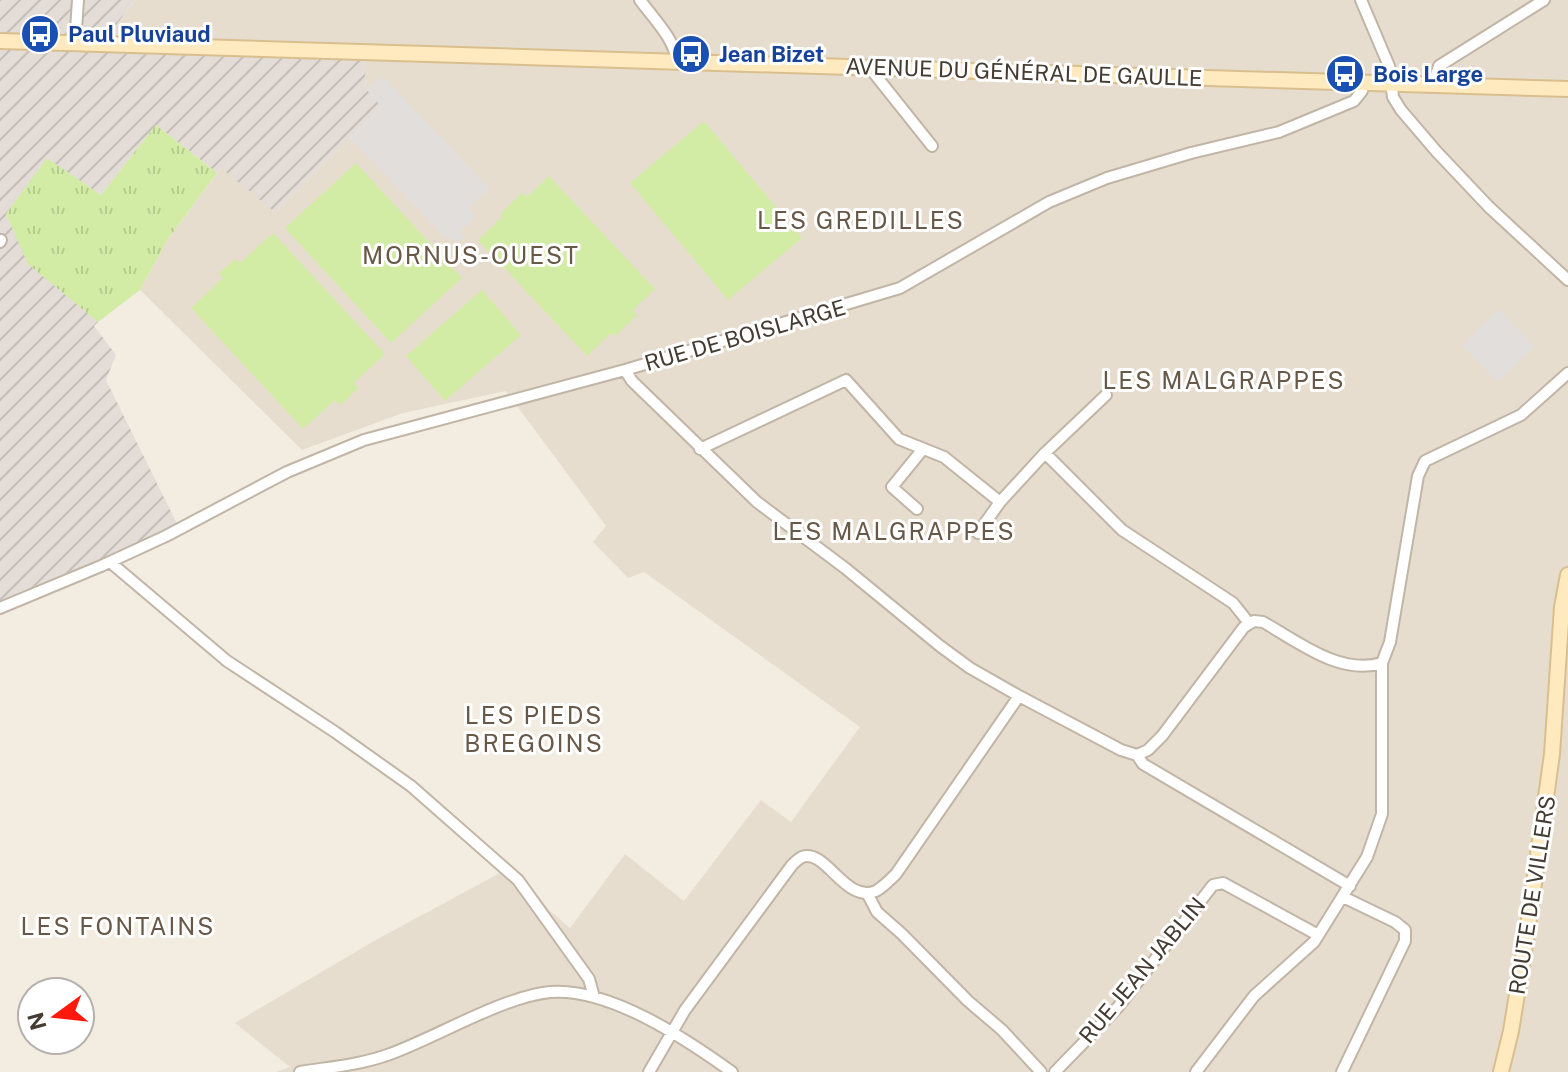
<svg xmlns="http://www.w3.org/2000/svg" width="1568" height="1072" font-family="'Public Sans',sans-serif">
	<style>
		.residential { fill: #e7ddcf }
		.industrial { fill: url(#industrial-furrows) }
		.grass { fill: url(#grass-tufts) }
		.park { fill: #d3eca5 }
		.parking { fill: #e2dedb }
		.lines { fill: none; stroke-linecap: round; stroke-linejoin: round }
		.minor-casing { stroke: #c1b5a6; stroke-width: 14 }
		.secondary-casing { stroke: #dabf8e; stroke-width: 18 }
		.minor { stroke: #fff; stroke-width: 10 }
		.secondary { stroke: #ffe9bf; stroke-width: 14 }
		.labels { text-anchor: middle; dominant-baseline: central; stroke-width: 6; stroke-linejoin: round; paint-order: stroke }
		.transit-label { font-size: 22px; font-weight: bold; fill: #164399; stroke: #fff; text-anchor: start }
		.street-label { font-size: 22px; fill: #443b32; stroke: #fff }
		.neighbourhood-label { font-size: 24px; letter-spacing: 2px; fill: #685848; stroke: #fff }
	</style>
	<defs>
		<pattern id="industrial-furrows" width="10" height="10" patternUnits="userSpaceOnUse" patternTransform="scale(2)"><rect width="10" height="10" fill="#e4ddd7"/><path d="M-1 1l2-2M0 10L10 0M9 11l2-2" fill="none" stroke="#c5bfb9"/></pattern>
		<pattern id="grass-tufts" width="24" height="20" patternUnits="userSpaceOnUse" patternTransform="scale(2)"><rect width="24" height="20" fill="#d3eca5"/><path d="M3 7l-1-3M5 7V3M7 7l1-3M15 17l-1-3M17 17v-4M19 17l1-3" fill="none" stroke="#b6cb8e"/></pattern>
	</defs>
	<rect width="100%" height="100%" fill="#f3ece1"/>
	<path class="residential" d="M135,0H1568V1072H276L290,1067L235,1023L374,941L513,866L550,911L570,928L625,854L684,901L761,800L791,822L860,727L644,572L628,578L593,542L606,526L506,391L403,413L302,450L140,290L168,239L221,168L349,137L381,106L366,89L364,56L106,40Z"/>
	<path class="industrial" d="M0,0H135L106,39L364,55L366,89L381,106L275,212L221,168L217,173L156,125L101,195L47,159L6,214L29,264L98,322L94,326L116,355L106,380L181,532L0,615Z"/>
	<path class="grass" d="M156,125L217,173L168,239L140,290L98,322L28,264L6,214L47,158L101,195Z"/>
	<path class="park" d="M704,121L802,238L728,300L630,183Z
		M356,163L462,278L391,343L285,228Z
		M549,176L655,289L633,310L637,315L615,336L611,333L587,356L478,240L502,217L500,214L522,193L527,197Z
		M273,233L385,354L354,383L358,388L341,405L335,400L303,429L191,308L223,278L219,273L235,259L240,263Z
		M482,290L521,335L445,401L406,356Z"/>
	<path class="parking" d="M382,76L490,189L468,208L476,217L459,232L464,237L457,243L450,236L446,238L349,137L381,106L366,89Z
		M1499,309L1535,346L1498,382L1462,345Z"/>
	<g class="lines">
		<defs>
			<path id="minor" d="M640,0C653,18 675,39 677,62
				M1361,0L1389,66L1393,97L1401,110L1436,151L1489,207L1568,280
				M75,44L78,0
				M869,67L932,146
				M1433,84L1439,66L1544,0
				M0,242L1,240
				M625,370L632,381L757,502L845,568L940,646L970,668L1019,696
				M700,449L846,380L899,439L944,457L1000,502L1045,453L1122,530L1233,603L1249,623
				M1045,453L1106,395
				M917,509L892,487L923,449
				M978,533L1000,502
				M110,562L227,661L335,732L411,786L518,880L589,979L594,997
				M0,608L101,566L166,536L287,472L364,440L625,370L900,288L1049,202L1107,178L1191,153L1279,132L1354,101L1362,91L1363,83
				M1137,755L1143,764L1350,886
				M867,893L877,912L902,934L968,1001L1002,1030L1041,1072
				M300,1072C331,1067 360,1065 390,1054C437,1037 502,997 550,992C609,987 686,1039 732,1072
				M649,1072L685,1010L792,865C795,862 798,859 802,857C826,848 845,904 876,891C883,887 890,880 896,874L1019,696L1121,750L1137,755L1148,750L1162,736L1244,627L1254,621L1263,622C1297,641 1340,676 1382,663
				M1055,1072L1118,1007L1213,885L1223,883L1318,935
				M1196,1072L1254,996L1314,942L1367,857L1382,814V663L1390,642L1418,476L1425,461L1521,415L1568,373
				M1342,1072L1405,941V930L1395,922L1343,897"/>
			<path id="secondary" d="M0,41L1568,89
				M1501,1072L1511,1031L1527,933L1552,754L1562,607L1568,575"/>
		</defs>
		<use href="#minor" class="minor-casing"/>
		<use href="#secondary" class="secondary-casing"/>
		<use href="#minor" class="minor"/>
		<use href="#secondary" class="secondary"/>
	</g>
	<defs>
		<symbol id="bus-disc" viewBox="-11 -11 22 22"><circle r="9.5" fill="#1a4fb4" stroke="#fff"/><path d="M-5-6H5V4H4V6H2V4H-2V6H-4V4H-5ZM-3.5-4V0h7V-4ZM-3.5 1.2v1.5H-2V1.2ZM2 1.2v1.5H3.5V1.2Z" fill="#fff"/></symbol>
	</defs>
	<g fill-rule="evenodd">
		<use href="#bus-disc" x="18" y="12" width="44" height="44"/>
		<use href="#bus-disc" x="669" y="32" width="44" height="44"/>
		<use href="#bus-disc" x="1323" y="52" width="44" height="44"/>
	</g>
	<g class="labels">
		<g class="transit-label">
			<text x="68" y="34">Paul Pluviaud</text>
			<text x="719" y="54">Jean Bizet</text>
			<text x="1373" y="74">Bois Large</text>
		</g>
		<g class="street-label">
			<text transform="translate(1024 72) rotate(2)">AVENUE DU GÉNÉRAL DE GAULLE</text>
			<text transform="translate(745 335) rotate(-16)">RUE DE BOISLARGE</text>
			<text transform="translate(1532 895) rotate(-81)">ROUTE DE VILLERS</text>
			<text transform="translate(1142 970) rotate(-50)">RUE JEAN JABLIN</text>
		</g>
		<g class="neighbourhood-label">
			<text x="861" y="220">LES GREDILLES</text>
			<text x="471" y="255">MORNUS-OUEST</text>
			<text x="1224" y="380">LES MALGRAPPES</text>
			<text x="894" y="531">LES MALGRAPPES</text>
			<text x="534" y="715">LES PIEDS<tspan x="534" dy="28">BREGOINS</tspan></text>
			<text x="118" y="926">LES FONTAINS</text>
		</g>
	</g>
	<g transform="translate(56 1016) rotate(255)"><circle r="38" fill="#ffffff" stroke="#b4b1ad" stroke-width="2"/>
	<path d="M0-6L14 30L0 20L-14 30Z" fill="#ff190c"/>
	<text y="-12" font-size="22" font-weight="bold" text-anchor="middle" fill="#443b32">N</text>
	</g>
</svg>
